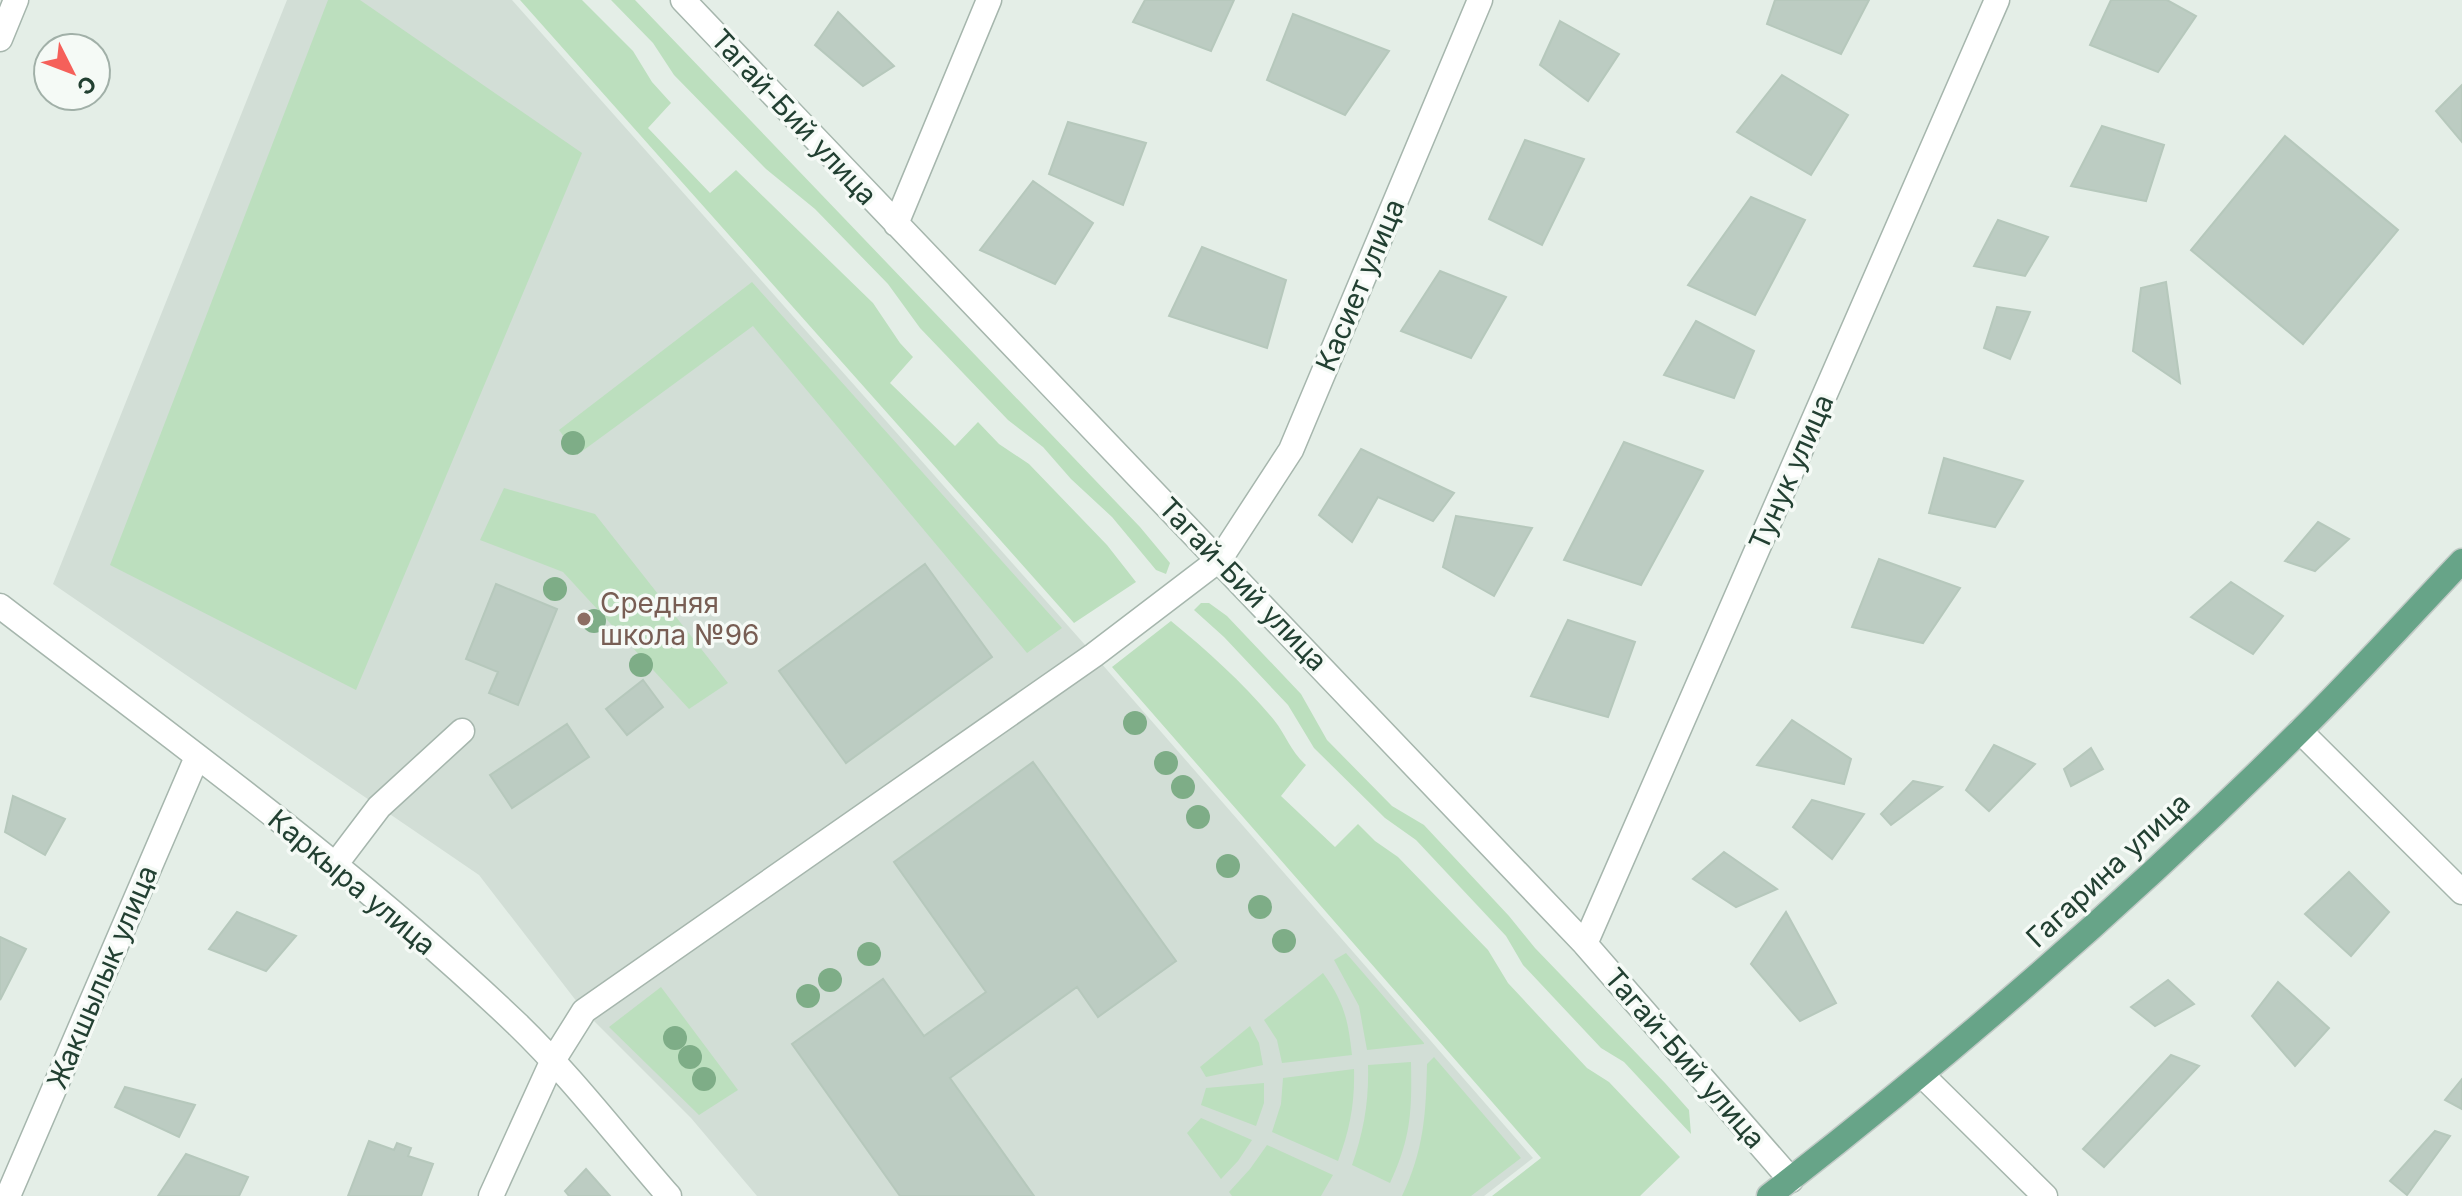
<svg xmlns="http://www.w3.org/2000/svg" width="2462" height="1196" font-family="Inter,sans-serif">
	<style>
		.built { fill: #d2ded6 }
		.green { fill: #bcdfbe }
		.building { fill: #bcccc2; stroke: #b6c8bc; stroke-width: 2 }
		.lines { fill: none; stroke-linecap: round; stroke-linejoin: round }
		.minor-casing { stroke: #a6b6ad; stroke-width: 27 }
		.major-casing { stroke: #c1cac6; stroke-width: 27 }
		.minor { stroke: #fff; stroke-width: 24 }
		.major { stroke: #67a488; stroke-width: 24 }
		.tree { fill: #7ead87 }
		.education-dot { fill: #8d6e63; stroke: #f5faf6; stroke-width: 3 }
		.labels { text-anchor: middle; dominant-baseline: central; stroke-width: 7; stroke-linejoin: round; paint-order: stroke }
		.street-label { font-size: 28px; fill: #224032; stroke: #f5faf6 }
		.education-label { font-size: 28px; fill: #785e54; stroke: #f5faf6; text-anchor: start }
	</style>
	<rect width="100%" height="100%" fill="#e4eee7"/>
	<path class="built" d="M287,0H512L1094,655L1533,1158L1484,1196H757L691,1118L584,1011L479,875L53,584Z"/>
	<path class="green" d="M328,0H360L582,153L356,690L110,565Z
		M520,0H582L633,51L652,82L671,103L648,128L710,193L736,170L873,303L900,343L913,357L890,383L955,446L978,422L999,444L1029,464L1107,545L1136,582L1074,623Z
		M611,0H635L1140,527L1170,563L1166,574L1156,570L1112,517L1071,479L1043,447L1008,420L920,328L888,284L815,209L766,169L674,75L653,43Z
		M752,282L1062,628L1027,653L753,326L577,455L559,430Z
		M504,488L595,514L728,683L689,709L563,572L480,540Z
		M1201,603H1209L1227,616L1301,694L1327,740L1392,806L1424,825L1509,916L1535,948L1665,1083L1689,1110L1691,1134L1624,1062L1601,1048L1523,965L1506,936L1416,840L1385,818L1314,748L1288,705L1224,637L1194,610Z
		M1171,621C1208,651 1244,684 1274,720C1286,735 1291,752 1306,765L1281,796L1335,847L1358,824L1375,841L1398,857L1488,950L1508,983L1587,1068L1609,1082L1680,1157L1640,1196H1492L1541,1158L1112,667Z
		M1346,953L1424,1043V1044L1367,1050L1359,1006L1334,960Z
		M1323,973C1344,1002 1348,1019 1352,1055L1282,1063L1277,1040L1264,1020Z
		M661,987L738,1090L699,1115L609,1027Z
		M1250,1026L1259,1043L1263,1065L1206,1077L1200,1067Z
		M1434,1057L1521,1158L1471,1196H1402C1424,1150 1426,1114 1427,1064Z
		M1411,1062C1412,1111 1411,1138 1390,1183L1352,1165C1364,1131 1369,1101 1368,1065Z
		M1354,1069C1355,1102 1350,1130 1338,1161L1272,1132L1281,1104L1283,1078Z
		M1264,1083V1103L1256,1126L1201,1105L1206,1088Z
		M1201,1118L1252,1140L1238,1161L1221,1179L1187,1133Z
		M1267,1145L1333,1175L1321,1196H1232L1229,1192L1250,1169Z"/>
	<path class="building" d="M1145,0H1234L1211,51L1133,22Z
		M1775,0H1869L1841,54L1767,24Z
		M2111,0H2167L2196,16L2158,72L2090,45Z
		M838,12L894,66L863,86L815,45Z
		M1293,14L1389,51L1345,115L1267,80Z
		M1560,21L1619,54L1588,101L1540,65Z
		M1782,75L1848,115L1811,175L1737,132Z
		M2462,85V142L2436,111Z
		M1068,122L1146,143L1123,205L1049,174Z
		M2102,126L2164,145L2146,201L2071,186Z
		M2285,136L2398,230L2303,344L2191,250Z
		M1525,140L1584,159L1542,245L1489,219Z
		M1033,181L1093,223L1055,284L980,250Z
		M1751,197L1805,220L1755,315L1688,285Z
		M1998,220L2048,237L2025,276L1974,266Z
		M1202,247L1286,280L1267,348L1169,316Z
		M1440,271L1506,297L1471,358L1401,331Z
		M2166,282L2180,383L2133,351L2141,288Z
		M1997,307L2030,312L2010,359L1984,348Z
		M1696,321L1754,351L1734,398L1664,375Z
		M1624,442L1703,471L1641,585L1564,560Z
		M1361,449L1454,493L1433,521L1378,497L1352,542L1319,515Z
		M1944,458L2023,481L1995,527L1929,513Z
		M1456,516L1532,528L1494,596L1443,567Z
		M2318,522L2349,539L2315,571L2285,561Z
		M1879,559L1960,588L1923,643L1852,627Z
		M925,564L992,657L846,763L779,671Z
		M2231,582L2283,616L2253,654L2191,617Z
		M496,584L557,609L518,705L489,693L498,672L466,659Z
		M1568,620L1635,642L1608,717L1531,696Z
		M643,680L663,707L627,735L606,709Z
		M1792,720L1851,759L1844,784L1757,765Z
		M567,724L589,757L512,808L490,775Z
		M1994,745L2035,764L1989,811L1966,790Z
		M2091,748L2103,769L2071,786L2064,769Z
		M1033,762L1176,961L1098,1017L1077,987L950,1078L1034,1196H900L792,1044L883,979L924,1036L986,992L894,862Z
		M1913,781L1942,787L1891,825L1881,814Z
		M13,796L65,819L45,855L5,832Z
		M1812,800L1864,814L1832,859L1793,827Z
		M1724,852L1777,889L1736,907L1693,879Z
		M2349,872L2389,912L2351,956L2305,914Z
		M237,912L296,936L266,971L209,949Z
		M1786,912L1836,1003L1800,1021L1751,964Z
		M0,937L26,949L0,1000Z
		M2168,980L2194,1004L2155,1026L2131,1007Z
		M2278,982L2329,1028L2295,1066L2252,1016Z
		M2171,1055L2199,1066L2104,1167L2083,1149Z
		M2462,1079V1109L2445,1100Z
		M125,1087L195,1105L179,1137L115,1107Z
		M2435,1131L2450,1136L2407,1195L2390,1181Z
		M369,1141L394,1150L397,1143L411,1148L408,1156L433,1164L421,1196H348Z
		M186,1154L248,1177L239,1196H158Z
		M586,1169L610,1196H569L565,1191Z"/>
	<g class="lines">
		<defs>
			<path id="minor" d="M683,0L1585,944L1791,1180
				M0,39L16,0
				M896,224L989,0
				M0,606C176,741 357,871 517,1024C572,1077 619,1139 669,1196
				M2300,731L2462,892
				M335,865L379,807L462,731
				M1585,944L1997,0
				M1922,1075L2045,1196
				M8,1196L197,757
				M491,1196L552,1062L584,1011L1094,655L1220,559L1291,450L1480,0"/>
			<path id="major" d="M1769,1196C1955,1052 2132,898 2299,732C2355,677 2408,618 2462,561"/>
		</defs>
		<use href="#minor" class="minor-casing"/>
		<use href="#major" class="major-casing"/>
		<use href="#minor" class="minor"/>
		<use href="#major" class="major"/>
	</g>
	<g class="tree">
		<circle cx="573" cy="443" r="12"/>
		<circle cx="555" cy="589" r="12"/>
		<circle cx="594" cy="621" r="12"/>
		<circle cx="641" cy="665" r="12"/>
		<circle cx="1135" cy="723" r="12"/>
		<circle cx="1166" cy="763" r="12"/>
		<circle cx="1183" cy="787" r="12"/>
		<circle cx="1198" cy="817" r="12"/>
		<circle cx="1228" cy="866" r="12"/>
		<circle cx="1260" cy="907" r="12"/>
		<circle cx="1284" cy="941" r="12"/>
		<circle cx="869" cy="954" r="12"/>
		<circle cx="830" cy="980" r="12"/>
		<circle cx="808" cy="996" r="12"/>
		<circle cx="675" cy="1038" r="12"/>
		<circle cx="690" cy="1057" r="12"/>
		<circle cx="704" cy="1079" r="12"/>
	</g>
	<circle class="education-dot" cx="584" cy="619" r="8"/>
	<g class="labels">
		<g class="street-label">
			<text transform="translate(794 117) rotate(47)">Тагай-Бий улица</text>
			<text transform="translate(1360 285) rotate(-67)">Касиет улица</text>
			<text transform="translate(1791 472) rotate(-66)">Тунук улица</text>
			<text transform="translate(1243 584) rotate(46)">Тагай-Бий улица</text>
			<text transform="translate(2108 870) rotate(-43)">Гагарина улица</text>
			<text transform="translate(352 882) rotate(40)">Каркыра улица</text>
			<text transform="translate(102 977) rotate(-67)">Жакшылык улица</text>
			<text transform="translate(1685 1058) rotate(49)">Тагай-Бий улица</text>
		</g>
		<g class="education-label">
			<text x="600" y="603">Средняя<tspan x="600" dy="32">школа №96</tspan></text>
		</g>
	</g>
	<g transform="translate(72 72) rotate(132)"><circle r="38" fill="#f5faf6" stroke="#a1b0a8" stroke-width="2"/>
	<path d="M0-6L14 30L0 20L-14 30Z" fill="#f5605a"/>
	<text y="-12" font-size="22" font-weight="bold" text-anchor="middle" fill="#224032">С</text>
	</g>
</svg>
